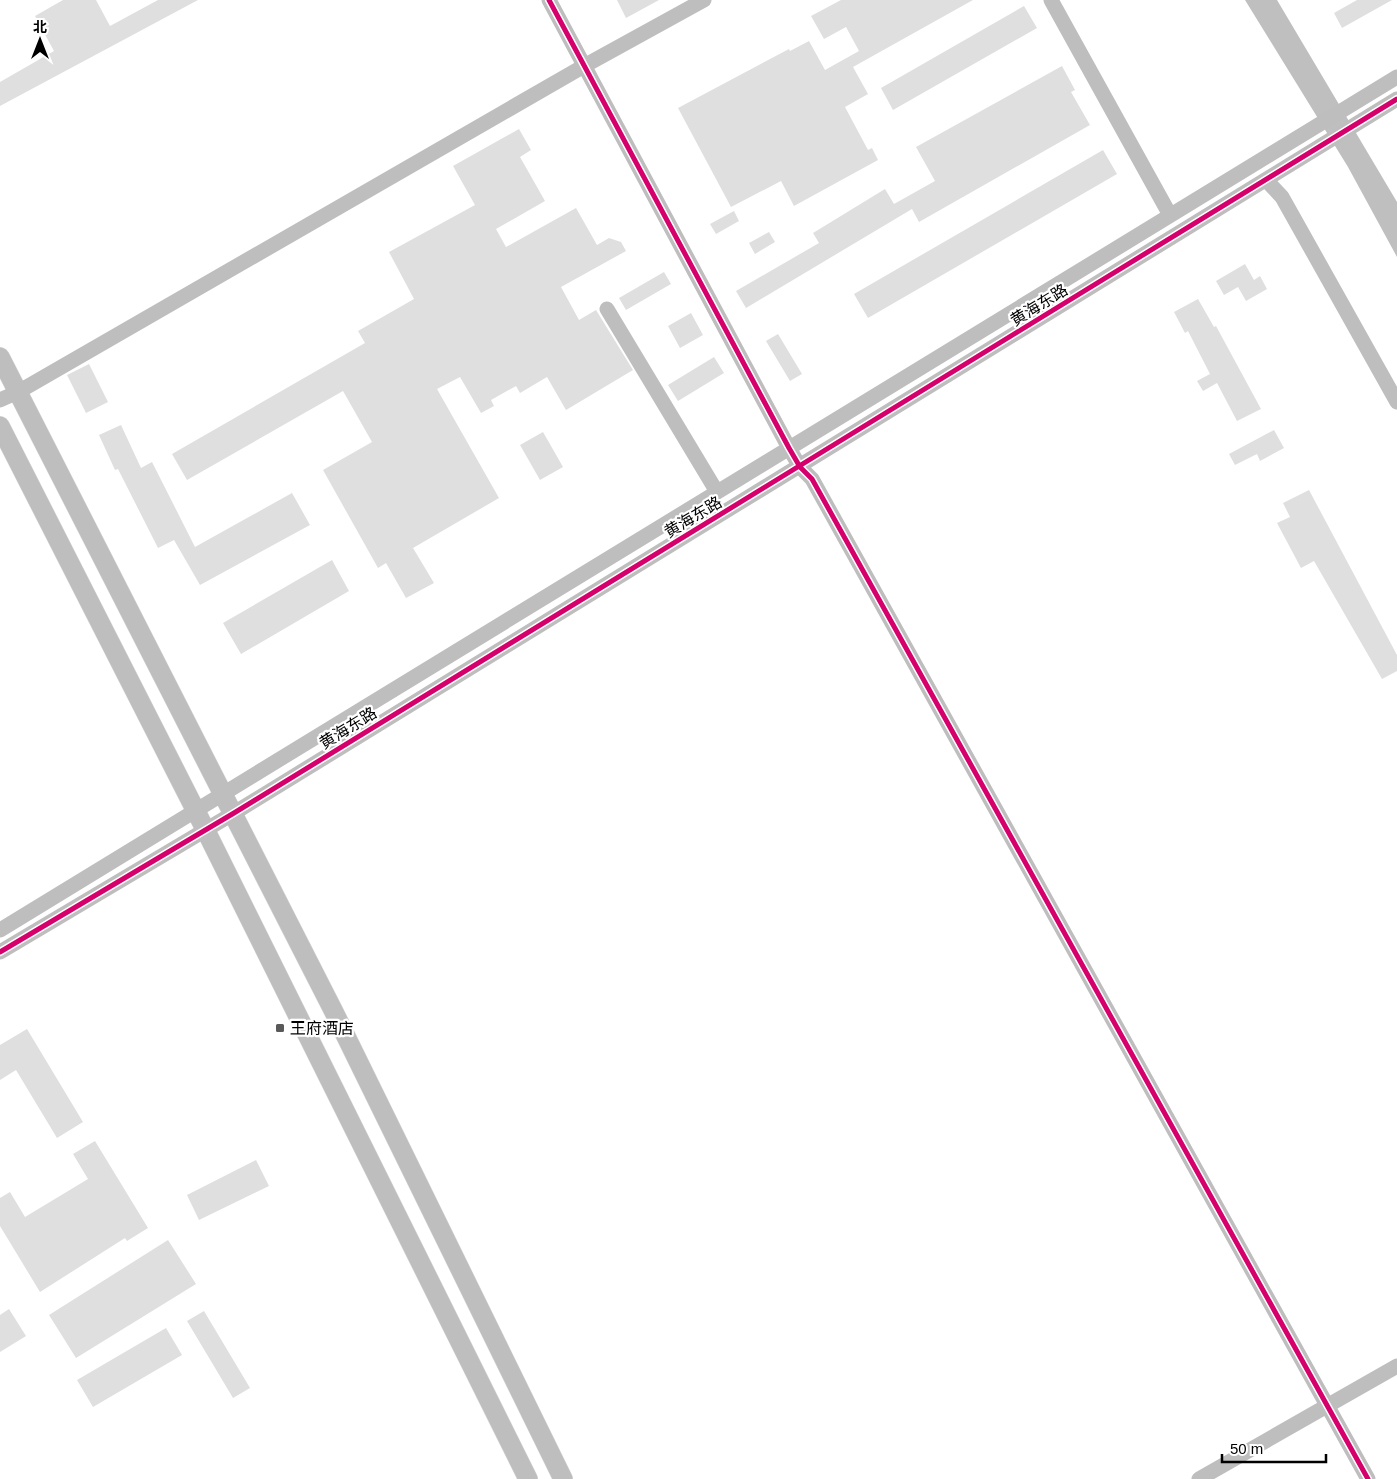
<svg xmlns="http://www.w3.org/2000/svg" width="1397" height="1479" font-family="Arial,'Noto Sans SC',sans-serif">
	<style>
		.water { fill: #bfbfbf }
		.building { fill: #dfdfdf }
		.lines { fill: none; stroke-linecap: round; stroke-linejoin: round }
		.major-casing { stroke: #dbdbdb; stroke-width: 20 }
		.minor { stroke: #bebebe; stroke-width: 15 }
		.major { stroke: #bebebe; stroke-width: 19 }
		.cycleway-casing { stroke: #fff; stroke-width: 8 }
		.cycleway { stroke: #d6006c; stroke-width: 5 }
		.poi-dot { fill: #595959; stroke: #fff; stroke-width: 2 }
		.labels { text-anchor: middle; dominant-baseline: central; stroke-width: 4.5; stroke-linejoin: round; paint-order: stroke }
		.street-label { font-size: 16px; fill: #000; stroke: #fff }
		.poi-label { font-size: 16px; fill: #000; stroke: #fff; text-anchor: start }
	</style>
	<rect width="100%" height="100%" fill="#fff"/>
	<path class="water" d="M1245,0H1277L1397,202V257L1348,167Z"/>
	<path class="building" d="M63,0H96L110,26L158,0H198L0,106V82L54,51L35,16Z
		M617,0H659L626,18Z
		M841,0H973L853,67L868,94L845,107L868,150L872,148L878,160L794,206L781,181L731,207L678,108L789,49L790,51L809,41L825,70L859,51L846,27L824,39L811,16Z
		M1357,0H1392L1342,28L1334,13Z
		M1024,6L1037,28L893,110L881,88Z
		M1062,66L1075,90L1071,92L1090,125L919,222L912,209L746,308L736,291L819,243L813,233L885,189L894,204L935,181L916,147Z
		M519,129L531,150L520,157L545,201L496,229L506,247L576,208L597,245L609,238L621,242L626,251L561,287L579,320L596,310L633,370L566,410L547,377L520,393L516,386L491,400L494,406L481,413L460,377L437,389L499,498L413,548L434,583L406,598L386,563L378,568L323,470L372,442L343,391L187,480L172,454L365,343L358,331L414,299L389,252L475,205L453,166Z
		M1103,150L1117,174L868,318L854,294Z
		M734,211L739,221L716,234L710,224Z
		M769,232L775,242L755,254L749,243Z
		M1245,264L1254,280L1260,276L1267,289L1246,301L1238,287L1224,295L1216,281Z
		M664,272L671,284L626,310L619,298Z
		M1198,299L1214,327L1216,326L1261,409L1237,421L1217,383L1203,391L1197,381L1210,374L1188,331L1185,333L1174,312Z
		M691,313L703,335L680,348L668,326Z
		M778,334L802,374L790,381L766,341Z
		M714,357L724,373L678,401L668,385Z
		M89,364L108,402L86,413L67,375Z
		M121,425L141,468L152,462L195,547L292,493L310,525L200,585L174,540L158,548L118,469L115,470L99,435Z
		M1274,430L1284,448L1260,461L1257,454L1235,465L1229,454Z
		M543,432L563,467L540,480L520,445Z
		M1309,490L1397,655V671L1382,679L1314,561L1301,568L1277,523L1290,517L1283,503Z
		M332,560L349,591L241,654L223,623Z
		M27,1029L83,1122L57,1138L16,1070L0,1080V1045Z
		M95,1141L148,1228L127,1241L125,1238L40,1292L0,1226V1198L10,1192L25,1217L88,1179L73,1154Z
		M256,1160L269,1186L199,1220L187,1195Z
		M168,1240L196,1284L76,1358L49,1315Z
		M9,1309L26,1336L0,1352V1315Z
		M204,1311L250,1388L233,1398L187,1321Z
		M166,1328L182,1355L93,1407L77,1380Z"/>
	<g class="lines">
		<defs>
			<path id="major" d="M0,357L334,1012L563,1479
				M0,426L205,829L528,1479"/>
		</defs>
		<use href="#major" class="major-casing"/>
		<path class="minor" d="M549,0L789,448L800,467L812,479L1368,1479
			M1051,0L1170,215
			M1266,180L1282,197L1397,402
			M607,309L717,492
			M0,400L18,392L584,66L704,0
			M0,930L1397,77
			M0,952L234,813L1397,99
			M1199,1479L1397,1366"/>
		<use href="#major" class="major"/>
		<defs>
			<path id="cycleway" d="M549,0L789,448L800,467L812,479L1368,1479
				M0,952L234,813L1397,99"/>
		</defs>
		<use href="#cycleway" class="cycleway-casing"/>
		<use href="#cycleway" class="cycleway"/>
	</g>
	<rect class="poi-dot" x="275" y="1023" width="10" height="10" rx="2.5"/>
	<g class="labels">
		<g class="street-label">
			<text transform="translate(1039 305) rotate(-32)">黄海东路</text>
			<text transform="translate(693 517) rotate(-31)">黄海东路</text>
			<text transform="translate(348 728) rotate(-32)">黄海东路</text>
		</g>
		<g class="poi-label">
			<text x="290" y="1028">王府酒店</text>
		</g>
	</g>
	<g transform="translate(40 40)" stroke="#ffffff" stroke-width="4" paint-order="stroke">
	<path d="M0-4L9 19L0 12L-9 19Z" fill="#000000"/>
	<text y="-8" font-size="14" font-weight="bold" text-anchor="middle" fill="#000000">北</text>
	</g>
	<path d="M1222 1454v8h104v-8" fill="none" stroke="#000000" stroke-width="2.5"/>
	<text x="1230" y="1454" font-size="15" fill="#000000" stroke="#ffffff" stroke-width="4" paint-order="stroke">50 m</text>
</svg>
